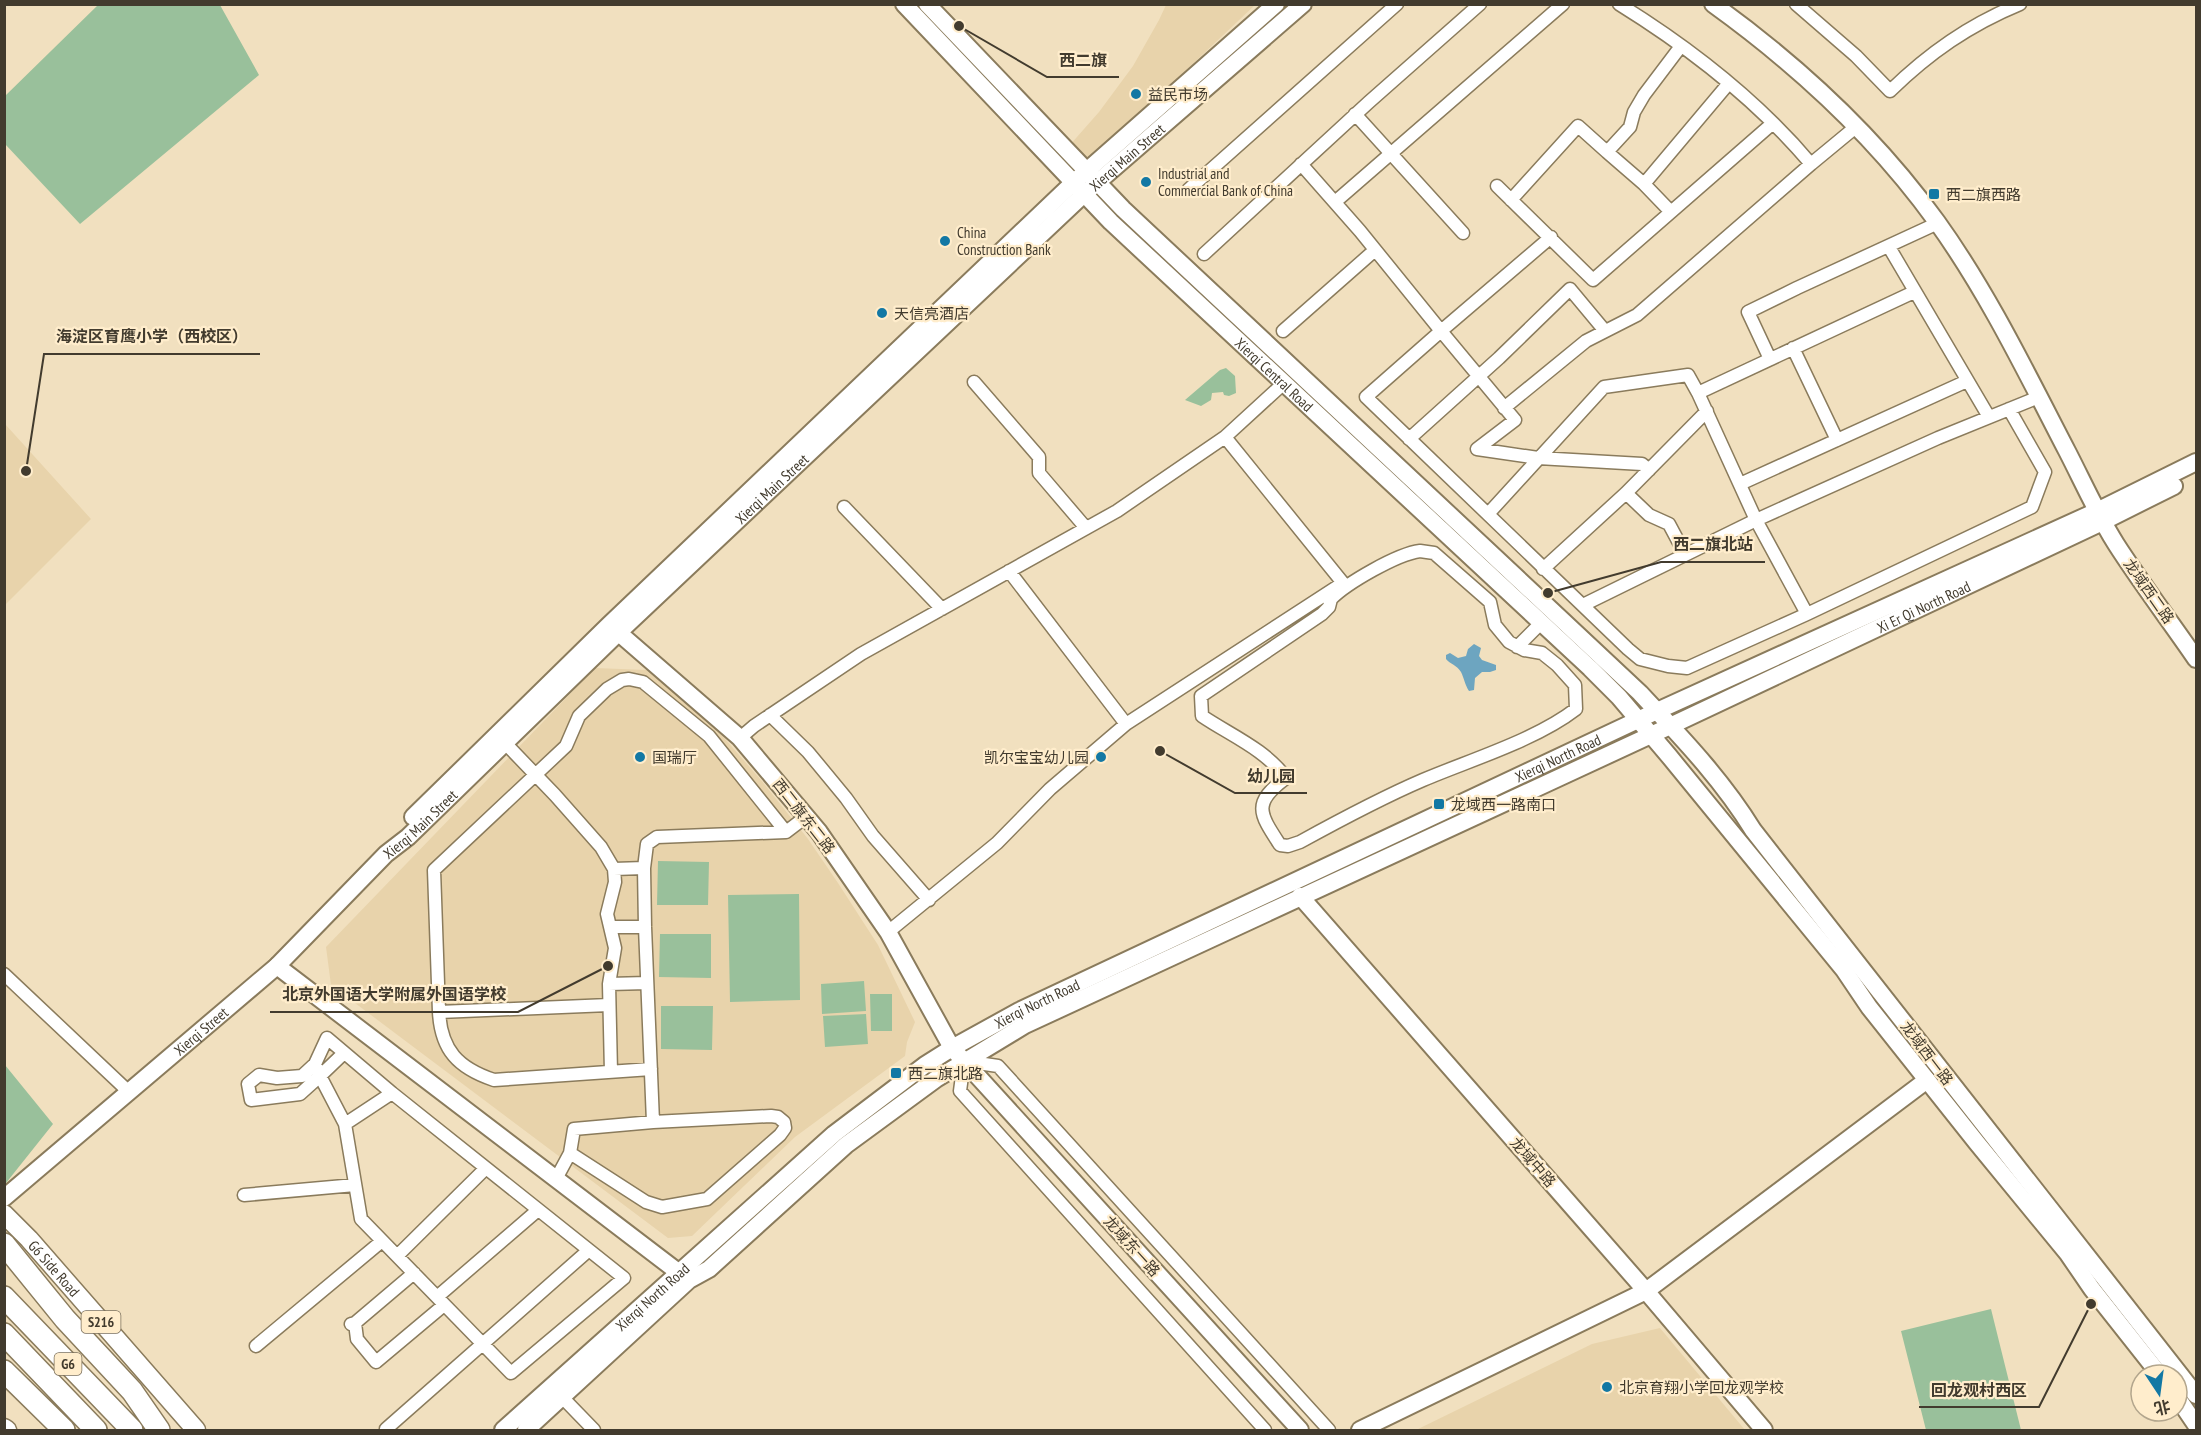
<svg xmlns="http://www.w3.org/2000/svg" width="2201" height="1435" font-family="'PT Sans Narrow','Noto Sans SC',sans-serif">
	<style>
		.built { fill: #e8d3ab }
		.green { fill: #99c09b }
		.water { fill: #6da5c0 }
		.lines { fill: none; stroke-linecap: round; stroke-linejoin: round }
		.street-casing { stroke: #8a7b5c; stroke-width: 15 }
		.secondary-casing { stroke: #8a7b5c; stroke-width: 20 }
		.primary-casing { stroke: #8a7b5c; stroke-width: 21 }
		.highway-casing { stroke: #8a7b5c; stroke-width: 24 }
		.street { stroke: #fff; stroke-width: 12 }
		.secondary { stroke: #fff; stroke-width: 16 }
		.primary { stroke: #fff; stroke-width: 18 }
		.highway { stroke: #fff; stroke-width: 21 }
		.poi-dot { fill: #1378a4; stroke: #ffedcc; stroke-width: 2 }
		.labels { text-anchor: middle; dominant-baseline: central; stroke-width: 4.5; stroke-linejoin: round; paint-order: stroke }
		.shield { fill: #ffedcc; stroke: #7b705d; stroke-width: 1.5 }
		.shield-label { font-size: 14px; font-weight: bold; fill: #423b2e }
		.poi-label { font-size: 15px; fill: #423b2e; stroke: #ffedcc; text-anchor: start }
		.street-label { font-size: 15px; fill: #423b2e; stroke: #ffedcc }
		.leader { fill: none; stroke: #423b2e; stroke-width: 2 }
		.callout-dot { fill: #423b2e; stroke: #ffedcc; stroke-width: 2 }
		.callout-label { font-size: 16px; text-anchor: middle; font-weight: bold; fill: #423b2e; stroke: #ffedcc; stroke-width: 4.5; stroke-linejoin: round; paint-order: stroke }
	</style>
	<rect width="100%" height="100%" fill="#f1e0bf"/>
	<path class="built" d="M1166,5H1255L1181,75L1086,161L1069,146L1099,112L1133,66L1159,20Z
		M5,424L91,519L5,605Z
		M595,668L647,670L711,723L761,780L808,839L838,883L878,945L915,1022L907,1042L905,1056L795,1137L692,1236L668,1238L331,985L326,947Z
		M1660,1328L1745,1430H1416L1592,1344Z"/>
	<path class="green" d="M98,5H220L259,75L80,224L5,144V96Z
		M1226,368L1235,376L1236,393L1229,396L1224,395L1223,392L1212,393L1211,400L1201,406L1185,400L1220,370Z
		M658,861L709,862L708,905H657Z
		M799,894L800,1000L730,1002L728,895Z
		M660,934H711V978L659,977Z
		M864,981L866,1011L822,1014L821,984Z
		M870,994H892V1031H871Z
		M661,1006H713L712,1050L661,1049Z
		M866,1014L868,1044L825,1047L823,1016Z
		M5,1065L53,1124L6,1183L4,1181Z
		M1991,1309L2021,1430H1926L1901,1331Z"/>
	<path class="water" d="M1474,644L1481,648L1479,656L1482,660L1496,665V670L1490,672H1482L1475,678L1474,690L1469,691C1465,685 1464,678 1461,672C1457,665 1450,664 1446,659V655L1450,653L1458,658L1466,656L1468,649Z"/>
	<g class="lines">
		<defs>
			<path id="street" d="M1619,4C1690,48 1757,100 1811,164
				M1796,4L1856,56L1890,91C1929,53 1969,25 2020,4
				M1355,114L1463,233
				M1607,152L1644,184L1671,212
				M1301,164L1360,231L1441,331L1366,397L1628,649L1640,659L1668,666L1687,668L1807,614L2032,507L2045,472L2009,409
				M1644,184L1729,83
				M1497,186L1593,280L1773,123
				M1188,190L1397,4
				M1511,200L1578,126L1607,152L1630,127L1634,112L1644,95L1681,46
				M1335,202L1563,4
				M1889,247L1989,417
				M1204,254L1369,102L1480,4
				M1283,331L1375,250
				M1793,348L1837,440
				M1770,359L1748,312L1797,288L1938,223
				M974,382L1039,457V473L1086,528
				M1698,393L1914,292
				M1504,408L1586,341L1637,315L1811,164L1857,126
				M1409,439L1499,358L1570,289L1605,331
				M1477,449L1515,420L1441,331L1551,237
				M1477,449L1538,458L1642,464L1649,470
				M1740,484L1967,381
				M1626,493L1649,515L1669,524L1685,554
				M844,507L942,609
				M1488,514L1604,387L1688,375L1698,393L1756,520L1807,614
				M1420,551L1434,553L1490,602L1495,625L1509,642L1524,650L1542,653L1557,665L1575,685L1576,709C1536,740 1470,760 1423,780C1381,798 1340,820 1300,842L1288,846L1280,845C1259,813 1252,803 1286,778C1265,749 1230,735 1202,716L1201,696L1322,614L1329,607L1331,599C1347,583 1397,554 1420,551Z
				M1543,569L1626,493L1707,411
				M1009,571L1126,724
				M1583,605L1756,520L1938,438L2039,397
				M1517,647L1541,623
				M770,715L808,752L846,798L873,836L929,900
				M740,738L754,726L861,654L1117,511L1225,437L1284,383
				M505,743L555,795L601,847L614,869L615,882L607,914L615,948L609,984L611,1072
				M614,869L644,868
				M611,927H645
				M888,932L997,843L1050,789L1126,724L1343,583L1225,437
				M4,974L129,1092
				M609,984L647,983
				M609,1005L439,1012C441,1050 458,1068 494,1080L651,1069
				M439,1012L434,870L566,746L579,716L607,689L622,680L629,679L643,682L709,736L786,832
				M344,1053L320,1076L315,1064L302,1076L277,1078L259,1075L248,1084L251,1100L300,1094L320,1076L345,1124
				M315,1064L327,1038L392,1093
				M392,1093L624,1278L511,1373L361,1219L345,1124Z
				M653,1122L645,927L644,868L647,844L657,837L786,832L807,816
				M556,1179L570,1153L574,1129L653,1122L771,1116L778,1117L784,1122L785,1128L780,1135L707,1199L662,1207L646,1202L570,1153
				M244,1195L355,1185
				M397,1256L486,1168
				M437,1297L538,1210
				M355,1323L357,1339L376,1362L444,1305
				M351,1324L355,1323L414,1273
				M256,1346L382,1241
				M562,1397L594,1430
				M386,1429L589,1250
				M1265,1430L960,1091L964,1061L998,1066L1329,1430"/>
			<g id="secondary">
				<path id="s1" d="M904,4L1111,222L1590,668L1619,697L1669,756L1844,970L1869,1007L1977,1143L2068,1254L2092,1289L2160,1375"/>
				<path d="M927,4L1123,209L1640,693C1680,736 1721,778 1753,830L2196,1395"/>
				<path d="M1713,4C1799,66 1875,136 1937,222C1988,293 2027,374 2067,451C2083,482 2097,514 2116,544C2141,583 2170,621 2196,659"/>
				<path d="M612,627L740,738L819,832L888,932L952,1048L1300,1430"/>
				<path d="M413,817L609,625L1073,183L1276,4"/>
				<path d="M1300,896L1646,1291L1764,1430"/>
				<path d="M277,966L686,1278"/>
				<path id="s2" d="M4,1198L277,966L386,854L408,837L618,633L1084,194L1303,4"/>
				<path d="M2177,1397L2196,1425"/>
				<path id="s3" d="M503,1430L834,1134L925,1065L952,1048L1019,1011L1657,711L2097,511L2196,462"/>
				<path id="s4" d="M526,1430L689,1280L709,1269L846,1145L936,1079L1025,1025L1651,735L2096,525L2174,486"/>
				<path d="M1360,1430L1646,1291L1927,1080"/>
			</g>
			<g id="primary">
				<path id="s5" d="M4,1214L29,1239L196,1430"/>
				<path d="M4,1428L7,1430"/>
			</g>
			<path id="highway" d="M4,1244L65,1319L132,1391L159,1430
				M4,1297L132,1430
				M4,1334L96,1430
				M4,1371L64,1430"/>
		</defs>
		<use href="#street" class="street-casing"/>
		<use href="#secondary" class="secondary-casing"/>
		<use href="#primary" class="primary-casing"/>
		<use href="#highway" class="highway-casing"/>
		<use href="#street" class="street"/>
		<use href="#secondary" class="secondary"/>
		<use href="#primary" class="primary"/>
		<use href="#highway" class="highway"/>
	</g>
	<g class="poi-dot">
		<circle cx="1136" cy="94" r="6"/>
		<circle cx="1146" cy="182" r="6"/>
		<rect x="1928" y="188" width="12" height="12" rx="3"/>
		<circle cx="945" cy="241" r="6"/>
		<circle cx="882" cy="313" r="6"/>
		<circle cx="640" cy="757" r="6"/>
		<circle cx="1101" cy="757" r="6"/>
		<rect x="1433" y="798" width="12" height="12" rx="3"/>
		<rect x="890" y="1067" width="12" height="12" rx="3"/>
		<circle cx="1607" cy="1387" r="6"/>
	</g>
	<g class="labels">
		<g class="shield">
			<rect x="81.5" y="1311" width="39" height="22" rx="4.5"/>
			<rect x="54.5" y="1353" width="27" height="22" rx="4.5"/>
		</g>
		<g class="shield-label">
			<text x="101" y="1322">S216</text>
			<text x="68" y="1364">G6</text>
		</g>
		<g class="poi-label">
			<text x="1148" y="94">益民市场</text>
			<text x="1158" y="173">Industrial and<tspan x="1158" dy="17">Commercial Bank of China</tspan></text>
			<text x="1946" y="194">西二旗西路</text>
			<text x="957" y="232">China<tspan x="957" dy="17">Construction Bank</tspan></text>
			<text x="894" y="313">天信亮酒店</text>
			<text x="652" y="757">国瑞厅</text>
			<text x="1089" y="757" text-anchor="end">凯尔宝宝幼儿园</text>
			<text x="1451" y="804">龙域西一路南口</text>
			<text x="908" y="1073">西二旗北路</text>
			<text x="1619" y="1387">北京育翔小学回龙观学校</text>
		</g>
		<g class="street-label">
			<text stroke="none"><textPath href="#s2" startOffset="1532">Xierqi Main Street</textPath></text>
			<text stroke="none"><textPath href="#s1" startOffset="524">Xierqi Central Road</textPath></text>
			<text stroke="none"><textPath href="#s2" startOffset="1046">Xierqi Main Street</textPath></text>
			<text transform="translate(2149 591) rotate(55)">龙域西二路</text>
			<text stroke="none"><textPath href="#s4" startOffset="1636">Xi Er Qi North Road</textPath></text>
			<text stroke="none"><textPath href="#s3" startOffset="1262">Xierqi North Road</textPath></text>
			<text transform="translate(804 816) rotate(52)">西二旗东二路</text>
			<text stroke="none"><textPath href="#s2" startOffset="560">Xierqi Main Street</textPath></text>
			<text stroke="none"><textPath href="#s3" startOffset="686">Xierqi North Road</textPath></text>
			<text stroke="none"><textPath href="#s2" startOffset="258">Xierqi Street</textPath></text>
			<text transform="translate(1927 1053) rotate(53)">龙域西一路</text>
			<text transform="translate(1533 1162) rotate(49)">龙域中路</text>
			<text transform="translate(1132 1246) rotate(48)">龙域东一路</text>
			<text stroke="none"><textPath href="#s5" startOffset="74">G6 Side Road</textPath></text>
			<text stroke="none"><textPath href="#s3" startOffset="200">Xierqi North Road</textPath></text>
		</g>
	</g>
	<path class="leader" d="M959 26L1047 77H1119M26 471L44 354H260M1548 593L1661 562H1765M1160 751L1235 793H1307M608 966L518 1012H270M2091 1304L2039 1407H1919"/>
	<g class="callout-dot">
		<circle cx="959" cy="26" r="6"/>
		<circle cx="26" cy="471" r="6"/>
		<circle cx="1548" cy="593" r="6"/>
		<circle cx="1160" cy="751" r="6"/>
		<circle cx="608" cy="966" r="6"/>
		<circle cx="2091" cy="1304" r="6"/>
	</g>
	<g class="callout-label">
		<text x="1083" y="66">西二旗</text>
		<text x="152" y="342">海淀区育鹰小学（西校区）</text>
		<text x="1713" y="550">西二旗北站</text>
		<text x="1271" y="782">幼儿园</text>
		<text x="394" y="1000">北京外国语大学附属外国语学校</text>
		<text x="1979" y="1396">回龙观村西区</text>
	</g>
	<rect width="2201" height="1435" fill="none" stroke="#423b2e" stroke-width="12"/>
	<g transform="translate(2159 1393) rotate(167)"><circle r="28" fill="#ffedcc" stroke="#b3a68d" stroke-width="1.5"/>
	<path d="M0-4.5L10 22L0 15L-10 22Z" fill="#1378a4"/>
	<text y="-9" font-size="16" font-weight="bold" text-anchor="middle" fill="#423b2e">北</text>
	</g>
</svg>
